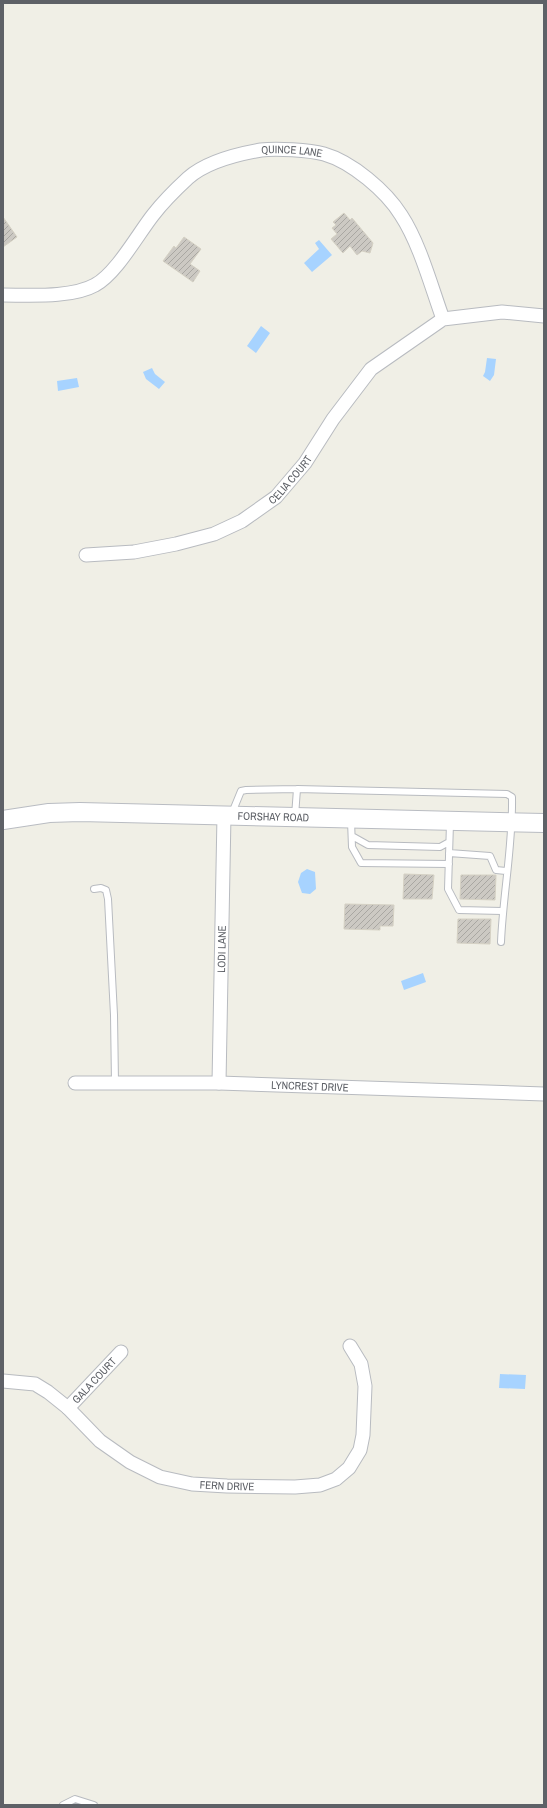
<svg xmlns="http://www.w3.org/2000/svg" width="547" height="1808" font-family="'Archivo Narrow',sans-serif">
	<style>
		.water { fill: #a7d3ff }
		.building { fill: url(#building-hatch); stroke: #d5d1c4 }
		.lines { fill: none; stroke-linecap: round; stroke-linejoin: round }
		.lane-casing { stroke: #b8bbc0; stroke-width: 8 }
		.street-casing { stroke: #b8bbc0; stroke-width: 15 }
		.secondary-casing { stroke: #b9bcc2; stroke-width: 20 }
		.lane { stroke: #fff; stroke-width: 6 }
		.street { stroke: #fff; stroke-width: 13 }
		.secondary { stroke: #fff; stroke-width: 18 }
		.labels { text-anchor: middle; dominant-baseline: central; stroke-width: 3; stroke-linejoin: round; paint-order: stroke }
		.street-label { font-size: 11px; fill: #5e6167; stroke: #fff }
	</style>
	<defs>
		<pattern id="building-hatch" width="6" height="6" patternUnits="userSpaceOnUse"><rect width="6" height="6" fill="#ccc9c3"/><path d="M-1 1l2-2M0 6l6-6M5 7l2-2" fill="none" stroke="#a9a7a2"/></pattern>
	</defs>
	<rect width="100%" height="100%" fill="#f0efe6"/>
	<path class="water" d="M319,240L332,255L312,272L304,263L319,249L315,243Z
		M261,326L270,333L256,353L247,346Z
		M487,358L496,359L494,375L490,381L483,376L485,372Z
		M152,368L155,374L165,382L159,389L146,379L143,372Z
		M77,378L79,387L58,391L57,381Z
		M307,869L315,872L316,889L310,894L302,893L298,882L301,873Z
		M423,973L426,982L404,990L401,981Z
		M500,1374L526,1375L525,1389L499,1388Z"/>
	<path class="building" d="M344,213L350,220L352,218L373,243L370,253L362,251L357,255L350,246L343,253L331,239L337,234L332,228L336,225L333,222Z
		M3,217L17,237L3,247Z
		M184,237L201,249L190,264L200,271L193,282L163,261L174,246L176,248Z
		M404,874L434,875L432,899H403Z
		M461,875H496L495,900L460,899Z
		M345,904L394,905L393,926H380V930L344,929Z
		M458,919H491L490,944L457,943Z"/>
	<g class="lines">
		<defs>
			<path id="lane" d="M297,789L507,794L512,797C513,845 503,894 501,942
				M232,813L241,791L246,790L297,789L295,816
				M351,821L352,847L361,863L449,864
				M450,823L448,889L459,910L502,911
				M352,836L368,845L440,847L449,842
				M449,853L490,856L496,870L506,871
				M94,889L101,888L106,890L108,899L114,1015L115,1083
				M63,1805L75,1799L94,1805"/>
			<g id="street">
				<path id="s1" d="M3,295C29,295 72,298 95,285C116,274 138,234 153,215C163,202 175,190 188,178C206,162 238,154 261,150C276,148 309,150 324,154C352,162 386,191 401,215C420,244 431,286 443,319"/>
				<path id="s2" d="M86,555L134,552L176,544L214,534L242,521L276,497L305,463L333,419L371,369L443,319L502,312L544,316"/>
				<path id="s3" d="M75,1083H219L544,1094"/>
				<path id="s4" d="M219,1083L224,815"/>
				<path id="s5" d="M3,1381L35,1384L48,1392L68,1408L100,1441L130,1462L160,1477L192,1484L227,1486L295,1487L320,1485L336,1479L349,1468L360,1450L363,1435L365,1386L361,1364L350,1346"/>
				<path id="s6" d="M68,1408L121,1352"/>
			</g>
			<g id="secondary">
				<path id="s7" d="M3,820L49,813L80,812L544,823"/>
			</g>
		</defs>
		<use href="#lane" class="lane-casing"/>
		<use href="#street" class="street-casing"/>
		<use href="#secondary" class="secondary-casing"/>
		<use href="#lane" class="lane"/>
		<use href="#street" class="street"/>
		<use href="#secondary" class="secondary"/>
	</g>
	<g class="labels">
		<g class="street-label">
			<text stroke="none"><textPath href="#s1" startOffset="346">QUINCE LANE</textPath></text>
			<text stroke="none"><textPath href="#s2" startOffset="225">CELIA COURT</textPath></text>
			<text stroke="none"><textPath href="#s7" startOffset="271">FORSHAY ROAD</textPath></text>
			<text stroke="none"><textPath href="#s4" startOffset="134">LODI LANE</textPath></text>
			<text stroke="none"><textPath href="#s3" startOffset="235">LYNCREST DRIVE</textPath></text>
			<text stroke="none"><textPath href="#s6" startOffset="38">GALA COURT</textPath></text>
			<text stroke="none"><textPath href="#s5" startOffset="257">FERN DRIVE</textPath></text>
		</g>
	</g>
	<rect width="547" height="1808" fill="none" stroke="#5e6167" stroke-width="8"/>
</svg>
